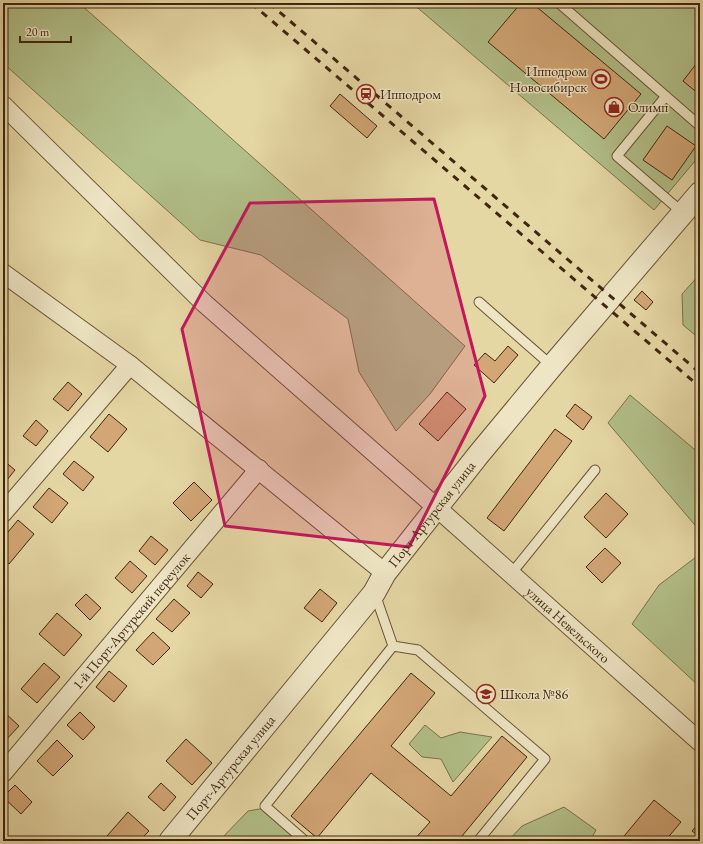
<svg xmlns="http://www.w3.org/2000/svg" width="703" height="844" font-family="'EB Garamond',serif">
	<style>
		.green { fill: #b2bf88; stroke: #7a724c }
		.building { fill: #d2a675; stroke: #412511 }
		.lines { fill: none; stroke-linecap: round; stroke-linejoin: round }
		.service-casing { stroke: #6a5236; stroke-width: 11 }
		.minor-casing { stroke: #6a5236; stroke-width: 20 }
		.tertiary-casing { stroke: #6a5236; stroke-width: 24 }
		.service { stroke: #eee5c4; stroke-width: 9 }
		.minor { stroke: #eee5c4; stroke-width: 18 }
		.tertiary { stroke: #eee5c4; stroke-width: 22 }
		.rail { stroke: #412511; stroke-width: 3; stroke-dasharray: 7 7; stroke-linecap: butt }
		.marked { fill: #c2185b; fill-opacity: 0.2; stroke: #c2185b; stroke-width: 3; stroke-linejoin: round }
		.labels { text-anchor: middle; dominant-baseline: central; stroke-width: 3; stroke-linejoin: round; paint-order: stroke }
		.poi-label { font-size: 14px; fill: #412511; stroke: #eee5c4; text-anchor: start }
		.street-label { font-size: 14px; fill: #412511; stroke: #eee5c4 }
	</style>
	<rect width="100%" height="100%" fill="#e5d7a4"/>
	<filter id="stains"><feTurbulence type="fractalNoise" baseFrequency=".005" numOctaves="4"/><feColorMatrix values="0 0 0 0 .2 0 0 0 0 .09 0 0 0 0 .02 0 0 0 .5 -.17"/></filter>
	<radialGradient id="worn" r=".72"><stop offset=".6" stop-color="#630" stop-opacity="0"/><stop offset="1" stop-color="#630" stop-opacity=".3"/></radialGradient>
	<path class="green" d="M3,3H79L465,346L430,394L396,431L359,372L348,319L261,255L200,240L3,63Z
		M412,3H700V155L654,210Z
		M700,274V339L683,325L682,294Z
		M630,395L700,454V531L608,423Z
		M700,554V687L632,624L659,585Z
		M425,725L441,738L460,732L492,737L453,782L441,759L422,757L409,744Z
		M271,807L295,837L293,841H219L248,811Z
		M564,807L596,830L590,841H508L522,826Z"/>
	<path class="building" d="M521,3H532L641,94L604,139L488,42Z
		M700,59V95L683,81Z
		M340,94L377,126L367,138L330,106Z
		M667,126L696,146L672,180L643,160Z
		M642,291L653,302L646,310L634,300Z
		M508,346L518,355L494,383L474,365L485,353L495,361Z
		M68,382L82,394L68,411L53,399Z
		M447,392L466,409L438,441L419,424Z
		M575,404L592,417L583,430L566,416Z
		M109,414L127,429L108,452L90,437Z
		M36,420L48,431L36,446L23,436Z
		M555,429L572,441L504,531L487,518Z
		M3,460L15,470L3,485Z
		M74,461L94,477L83,491L63,474Z
		M194,482L212,500L191,521L173,503Z
		M49,488L68,503L52,523L33,507Z
		M606,493L628,514L606,538L584,517Z
		M18,520L34,534L9,564L3,559V538Z
		M151,536L168,550L155,565L139,551Z
		M605,548L621,563L602,583L586,567Z
		M130,561L147,576L132,593L115,578Z
		M198,572L213,584L201,598L187,586Z
		M320,589L337,603L322,622L304,608Z
		M86,594L101,608L90,620L75,605Z
		M174,599L190,613L172,632L156,619Z
		M57,613L82,635L64,656L39,634Z
		M153,632L170,648L153,665L136,650Z
		M44,663L60,677L37,703L21,689Z
		M109,671L127,686L114,702L96,687Z
		M411,673L435,693L391,746L451,796L502,736L527,757L458,841H413L430,822L371,773L317,838L291,816Z
		M3,711L19,726L5,741L3,739Z
		M80,712L95,727L83,740L67,725Z
		M186,739L212,763L192,785L166,761Z
		M57,740L73,756L53,776L37,761Z
		M161,783L176,797L164,811L148,797Z
		M15,785L32,802L21,814L3,797Z
		M654,800L681,822L665,841H620Z
		M128,812L149,831L139,841H113L107,836Z
		M700,822V837L692,831Z"/>
	<g class="lines">
		<defs>
			<path id="service" d="M559,3L700,126
				M666,96L617,156L683,213
				M479,302L552,366
				M511,574L595,470
				M393,646L418,650L545,759L478,841
				M305,841L265,806L393,646L375,594"/>
			<g id="minor">
				<path id="s1" d="M3,105L204,303L436,507L700,742"/>
				<path d="M3,273L130,365L385,573"/>
				<path d="M3,513L130,365"/>
				<path id="s2" d="M3,773L259,469"/>
			</g>
			<g id="tertiary">
				<path id="s3" d="M170,841L374,593L385,573L479,454L552,366L700,193"/>
			</g>
		</defs>
		<use href="#service" class="service-casing"/>
		<use href="#minor" class="minor-casing"/>
		<use href="#tertiary" class="tertiary-casing"/>
		<use href="#service" class="service"/>
		<use href="#minor" class="minor"/>
		<use href="#tertiary" class="tertiary"/>
		<path class="rail" d="M251,3L700,387
			M269,3L700,373"/>
	</g>
	<path class="marked" d="M434,199L485,396L409,547L225,526L182,329L250,203Z"/>
	<defs>
		<symbol id="stadium-ring" viewBox="-11 -11 22 22"><circle r="9.5" fill="#eee5c4" stroke="#8f2418" stroke-width="1.5"/><path d="M0-5a6.5 5 0 1 0 0 10a6.5 5 0 1 0 0-10ZM-3.5-1.8h7v3.6h-7Z" fill="#8f2418"/></symbol>
		<symbol id="station-ring" viewBox="-11 -11 22 22"><circle r="9.5" fill="#eee5c4" stroke="#8f2418" stroke-width="1.5"/><path d="M-3-6H3Q5-6 5-4V2Q5 4 3 4L4.5 6H3L1.5 4h-3L-3 6H-4.5L-3 4Q-5 4-5 2V-4Q-5-6-3-6ZM-3.5-4v3h7v-3ZM-3.5 1v1.5H-2V1ZM2 1v1.5H3.5V1Z" fill="#8f2418"/></symbol>
		<symbol id="shop-ring" viewBox="-11 -11 22 22"><circle r="9.5" fill="#eee5c4" stroke="#8f2418" stroke-width="1.5"/><path d="M-5-2.5h2.3a2.7 3.5 0 0 1 5.4 0H5L5.5 6h-11ZM-1.5-2.5h3a1.5 2.3 0 0 0-3 0Z" fill="#8f2418"/></symbol>
		<symbol id="school-ring" viewBox="-11 -11 22 22"><circle r="9.5" fill="#eee5c4" stroke="#8f2418" stroke-width="1.5"/><path d="M0-5L7-2L0 1L-7-2ZM-4 1L0 2.5L4 1V4Q0 6-4 4Z" fill="#8f2418"/></symbol>
	</defs>
	<g fill-rule="evenodd">
		<use href="#stadium-ring" x="590" y="68" width="22" height="22"/>
		<use href="#station-ring" x="355" y="83" width="22" height="22"/>
		<use href="#shop-ring" x="603" y="96" width="22" height="22"/>
		<use href="#school-ring" x="475" y="683" width="22" height="22"/>
	</g>
	<g class="labels">
		<g class="poi-label">
			<text x="587" y="71" text-anchor="end">Ипподром<tspan x="587" dy="16">Новосибирск</tspan></text>
			<text x="380" y="94">Ипподром</text>
			<text x="628" y="107">Олимп</text>
			<text x="500" y="694">Школа №86</text>
		</g>
		<g class="street-label">
			<text stroke="none"><textPath href="#s3" startOffset="419">Порт-Артурская улица</textPath></text>
			<text stroke="none"><textPath href="#s2" startOffset="199">1-й Порт-Артурский переулок</textPath></text>
			<text stroke="none"><textPath href="#s1" startOffset="768">улица Невельского</textPath></text>
			<text stroke="none"><textPath href="#s3" startOffset="95">Порт-Артурская улица</textPath></text>
		</g>
	</g>
	<rect width="703" height="844" fill="none" stroke="#e5d7a4" stroke-width="16"/>
	<rect x="4" y="4" width="695" height="836" fill="none" stroke="#412511" stroke-width="2"/>
	<rect x="8" y="8" width="687" height="828" fill="none" stroke="#412511"/>
	<path d="M20 36v6h51v-6" fill="none" stroke="#412511" stroke-width="2"/>
	<text x="26" y="36" font-size="12" fill="#412511" stroke="#eee5c4" stroke-width="3" paint-order="stroke">20 m</text>
	<rect width="100%" height="100%" filter="url(#stains)"/>
	<rect width="100%" height="100%" fill="url(#worn)"/>
</svg>
